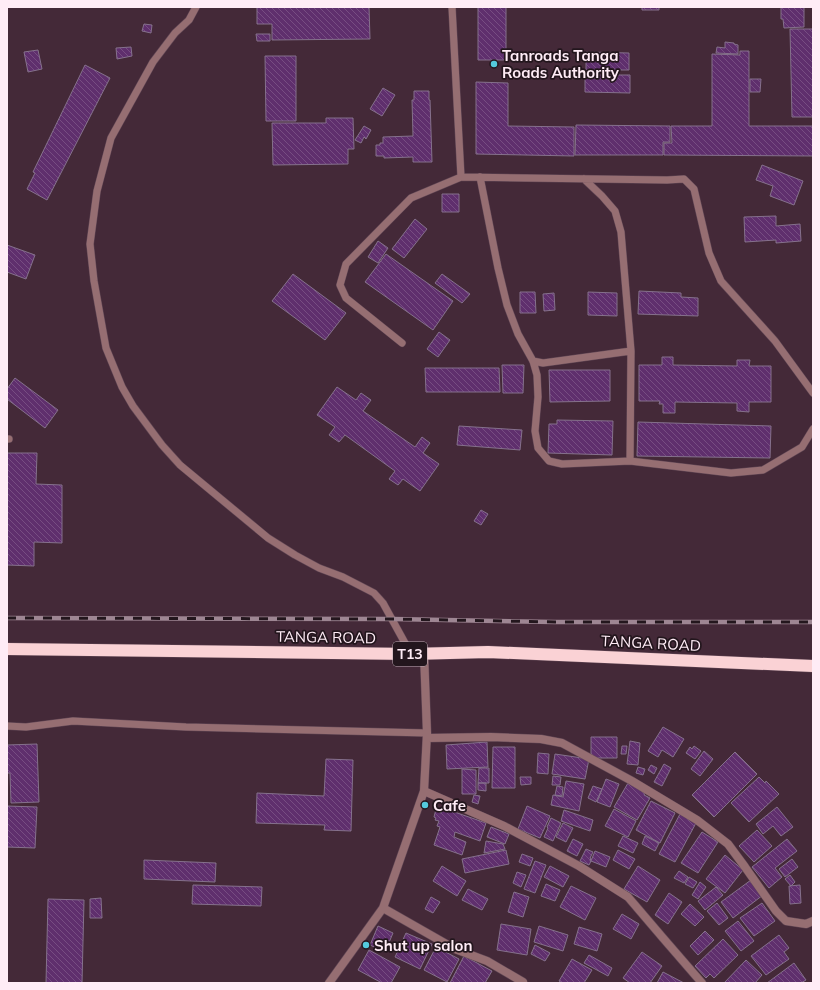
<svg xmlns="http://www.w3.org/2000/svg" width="820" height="990" font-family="Mulish,sans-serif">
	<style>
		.building { fill: url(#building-back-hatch); stroke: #85718c }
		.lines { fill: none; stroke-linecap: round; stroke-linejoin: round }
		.lane-casing { stroke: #624856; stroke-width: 8 }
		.street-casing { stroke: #624856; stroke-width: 9 }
		.highway-casing { stroke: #624856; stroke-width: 13 }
		.lane { stroke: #966e72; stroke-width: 7 }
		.street { stroke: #966e72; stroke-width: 8 }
		.highway { stroke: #fad2d5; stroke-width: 12 }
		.rail-casing { stroke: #9e8693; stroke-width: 4.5 }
		.rail { stroke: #23161d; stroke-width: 3; stroke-dasharray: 9; stroke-linecap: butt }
		.poi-dot { fill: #54cadd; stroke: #23161d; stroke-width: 1.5 }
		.labels { text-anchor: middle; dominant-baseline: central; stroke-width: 3.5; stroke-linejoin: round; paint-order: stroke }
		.shield { fill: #23161d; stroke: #bdacb5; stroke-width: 1 }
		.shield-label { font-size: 14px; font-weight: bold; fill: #ffecf6 }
		.poi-label { font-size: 15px; font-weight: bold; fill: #ffecf6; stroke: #23161d; text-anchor: start }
		.street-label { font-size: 15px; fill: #ffecf6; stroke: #23161d }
	</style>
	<defs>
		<pattern id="building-back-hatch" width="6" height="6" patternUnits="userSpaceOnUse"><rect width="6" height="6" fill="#5f2f6d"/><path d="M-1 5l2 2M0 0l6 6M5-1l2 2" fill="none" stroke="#774d82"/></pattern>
	</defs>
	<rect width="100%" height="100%" fill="#442938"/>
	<path class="building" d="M257,7H369L370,39L272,40V24H257Z
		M478,7H506V60H478Z
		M642,7H659V10H642Z
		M781,7H804V27L784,28L783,19H781Z
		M144,24L152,25L151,33L142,31Z
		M790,29H813V117H792Z
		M256,34H270V41H257Z
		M725,42L734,43V44L738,45V54L716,53L717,47L725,48Z
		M131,47L132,56L117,59L116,48Z
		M38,50L42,69L28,72L24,52Z
		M740,51H749V126H813V156L664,155V143H672L671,126H712V54L740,55Z
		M586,52L629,53V70H586Z
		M265,56H296V121H266Z
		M85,65L110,78L47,200L27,189L35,173L33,172Z
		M585,75H630V93L585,92Z
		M750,79H761L760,92H750Z
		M476,82L508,83V126L574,127V156L476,154Z
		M383,88L395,95L382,116L370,109Z
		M414,91H429V100H430L432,162H413V157L384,158V156H376V145H380V143H383V137L413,136L412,100H414Z
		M326,118H353L354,149H348V164L273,165L272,123H326Z
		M576,125L670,126V142H663V155H575Z
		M364,126L371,130L366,139L364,137L361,143L355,140Z
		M762,165L803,181L794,205L770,196L773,186L756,180Z
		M442,194H459V212H442Z
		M776,216V226L800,224L801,241L776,243V240L745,242L744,217Z
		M415,219L427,229L404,258L392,249Z
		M378,241L388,248L378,263L368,257Z
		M7,245L35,255L26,279L7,272Z
		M386,254L453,301L433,330L365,282Z
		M293,274L346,313L325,340L272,301Z
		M442,274L470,294L462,303L435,283Z
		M639,291L681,293V297L698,298V316L638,314Z
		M520,292H535L536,313H520Z
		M588,292L617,293V316L588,315Z
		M554,293L555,310L544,311L543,294Z
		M439,332L450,340L438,357L427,349Z
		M662,357H673V365L737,366V360H750L749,366H771V402H749V412L737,411V403L675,402V413H663V404H659L660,401H639V365H662Z
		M502,365H524L523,393H503Z
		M425,368H499L500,392H426Z
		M549,370H610V401L550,402Z
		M15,378L58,410L45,428L7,399V389Z
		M337,387L356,400L361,393L371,400L363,411L415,447L422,437L430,443L423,453L439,464L420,491L403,479L398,485L389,479L395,471L345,435L339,442L329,435L335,427L317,415Z
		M557,420L613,421L612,455L548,453L549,424H557Z
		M638,422L771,426L770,458L637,456Z
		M459,426L522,430L520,450L457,445Z
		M7,453H37L36,484L62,485V543L34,542V566L7,565Z
		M481,510L488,514L481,525L474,521Z
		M663,727L684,739L673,757L662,750L658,757L648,751Z
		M591,737H617V758H591Z
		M630,741L640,743L638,765L627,764Z
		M487,742L488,767L447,769L446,745Z
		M37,744L39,802L11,803L10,773H7V745Z
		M622,746H627L626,754H621Z
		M694,746L701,751L695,759L686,753L690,747L692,749Z
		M493,747H515V788H492Z
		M704,751L713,759L700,776L691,769Z
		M735,752L757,774L714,817L692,795Z
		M538,753L549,754L548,774L537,773Z
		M555,754L589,759L585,779L552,774Z
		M326,759L353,760L351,831L324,830L325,825L256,823L257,793L324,796Z
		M664,764L671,768L662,786L654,782Z
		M651,765L657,768L654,774L648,770Z
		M638,767L645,769L643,775L636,773Z
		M479,768H489V783H478Z
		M462,769L476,770V794H462Z
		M553,776L561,777L560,785H552Z
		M520,777H531V784L521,785Z
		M759,777L765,783L766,781L779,794L749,822L731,803Z
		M606,779L619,784L610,807L597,802Z
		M566,781L584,784L579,811L551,805L553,795L563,797Z
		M478,783H486V791L478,790Z
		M628,783L645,793L644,795L650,798L637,820L614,807Z
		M557,786L563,787L562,796L555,795Z
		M593,786L602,789L596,802L588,798Z
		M474,795L480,796L478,804L472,802Z
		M651,801L675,813L660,843L636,830Z
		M7,806L37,807L35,848L7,847Z
		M527,806L550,816L540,838L518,829Z
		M777,807L793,827L781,836L773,826L763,834L756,824Z
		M443,808L486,823L480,841L455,832L454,837L466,842L462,855L434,845L440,827L437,826L439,821L435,820L436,818L434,817L436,809L439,810V812L441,813Z
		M614,809L636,821L628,837L605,826Z
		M564,810L593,820L590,831L561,821Z
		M680,814L696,823L675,862L659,854Z
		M551,818L561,823L553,841L544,837L548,828L547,827Z
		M563,823L573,828L566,842L556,837Z
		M491,827L509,834L505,844L487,837Z
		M757,830L772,846L754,862L739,846Z
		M702,832L718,842L698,873L681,863Z
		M623,836L638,843L633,853L618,846Z
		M645,836L659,843L655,851L642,844Z
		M573,839L583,844L577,856L567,851Z
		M787,839L797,851L775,868L782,877L769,888L752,867Z
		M486,841L503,844L505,849L484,853Z
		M586,849L593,852L590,858H591L590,861H591L589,865L580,861Z
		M506,850L509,864L465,873L462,859Z
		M618,850L635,859L629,869L613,860Z
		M595,851L610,857L606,867L591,861Z
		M522,854L533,858L530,866L519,862Z
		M725,855L743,870L725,893L706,879Z
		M792,859L798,867L785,877L779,869Z
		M144,860L216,863L215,882L144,879Z
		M535,861L546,865L535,893L524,889Z
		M442,866L466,881L457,896L433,881Z
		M550,866L569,876L563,887L544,877Z
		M638,866L660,880L647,902L624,889Z
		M679,871L688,877L684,883L674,878Z
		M517,872L526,875L521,887L513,883Z
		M790,875L795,882L791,886L785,879Z
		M689,877L697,882L693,888L685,884Z
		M751,880L763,895L733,918L721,902Z
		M700,882L706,887L698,899L692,895Z
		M546,884L560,890L555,901L541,896Z
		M193,885L262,887L261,906L192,904Z
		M800,885L801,903L790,904L789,886Z
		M571,886L596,898L585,920L560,907Z
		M716,887L723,895L705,910L698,901Z
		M468,889L488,899L482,910L462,900Z
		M514,892L529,897L523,917L508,912Z
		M669,893L682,902L668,924L655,915Z
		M431,897L440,902L433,913L425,909Z
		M101,898L102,918H90V899Z
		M48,899L84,900L82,983H46Z
		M717,903L728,918L719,925L707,911Z
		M762,903L775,921L754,936L740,918Z
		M690,904L704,917L695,926L681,914Z
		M622,914L639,924L631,939L613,929Z
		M738,921L754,941L741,951L725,931Z
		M501,924L531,929L527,955L497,950Z
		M378,926L393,933L385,952L370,945Z
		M539,926L568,935L563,951L534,942Z
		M579,927L602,934L597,951L574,944Z
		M705,931L714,940L698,955L690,946Z
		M406,933L432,944L420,969L395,957Z
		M779,935L789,948L784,952L789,959L766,975L751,956Z
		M723,939L738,955L714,978L710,974L706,978L695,966Z
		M535,945L550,953L545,961L531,954Z
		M436,947L459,959L447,982L424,970Z
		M369,950L400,967L391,983H382L358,970Z
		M642,952L662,966L650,983H630L623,978Z
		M589,955L612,968L608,976L584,963Z
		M464,956L492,971L485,983H450Z
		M572,959L592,970L584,983H562L559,981Z
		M746,960L762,975L755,983H724Z
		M794,963L806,980L801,983H767Z
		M663,972L684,983H657Z"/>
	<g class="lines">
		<defs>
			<path id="lane" d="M196,7L189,20L175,33L153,62L111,138L97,191L90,244L94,281L106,348L122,387L133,406L162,445L180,465L268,538L295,555L319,568L343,577L374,593L383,603L411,654
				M452,7L461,177
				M480,177L498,268L507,305L518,334L533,361L537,375L538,397L535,431L538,448L549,461L562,464L630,461L731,473L763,470L802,447L813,429
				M584,179L602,196L615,211L621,232L631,351L630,461
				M402,343L346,298L340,285L346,264L411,198L461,177L667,180L684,179L694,189L709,253L721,281L775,341L813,393
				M533,361L543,363L631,351
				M7,439H9
				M7,726L26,727L73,721L186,727L427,733"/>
			<path id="street" d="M427,738L491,737L541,739L562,743L632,781L697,820L728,844L745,867L776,911L786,921L806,924L813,921
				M424,791L504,826L579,866L628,897L663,938L702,983
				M383,908L455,949L487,961L523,982
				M329,983L383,908L424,791L427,733L424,653"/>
			<path id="highway" d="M7,649L411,654L488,652L813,666"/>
		</defs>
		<use href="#lane" class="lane-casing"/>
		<use href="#street" class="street-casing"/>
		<use href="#highway" class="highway-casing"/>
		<use href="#lane" class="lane"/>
		<use href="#street" class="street"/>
		<use href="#highway" class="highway"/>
		<defs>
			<path id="rail" d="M7,618L393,619L555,622H813"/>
		</defs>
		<use href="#rail" class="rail-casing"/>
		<use href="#rail" class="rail"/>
	</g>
	<g class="poi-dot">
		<circle cx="494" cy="64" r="4"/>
		<circle cx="425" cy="805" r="4"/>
		<circle cx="366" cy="945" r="4"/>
	</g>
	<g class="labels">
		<rect class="shield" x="393" y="642" width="34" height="24" rx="3"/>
		<g class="shield-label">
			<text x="410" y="654">T13</text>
		</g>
		<g class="poi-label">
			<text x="502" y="55">Tanroads Tanga<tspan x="502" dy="17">Roads Authority</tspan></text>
			<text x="433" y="805">Cafe</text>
			<text x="374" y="945">Shut up salon</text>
		</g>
		<g class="street-label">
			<text transform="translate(326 637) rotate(1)">TANGA ROAD</text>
			<text transform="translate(651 643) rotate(3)">TANGA ROAD</text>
		</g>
	</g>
	<rect width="820" height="990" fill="none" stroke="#ffecf6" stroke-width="16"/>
</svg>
